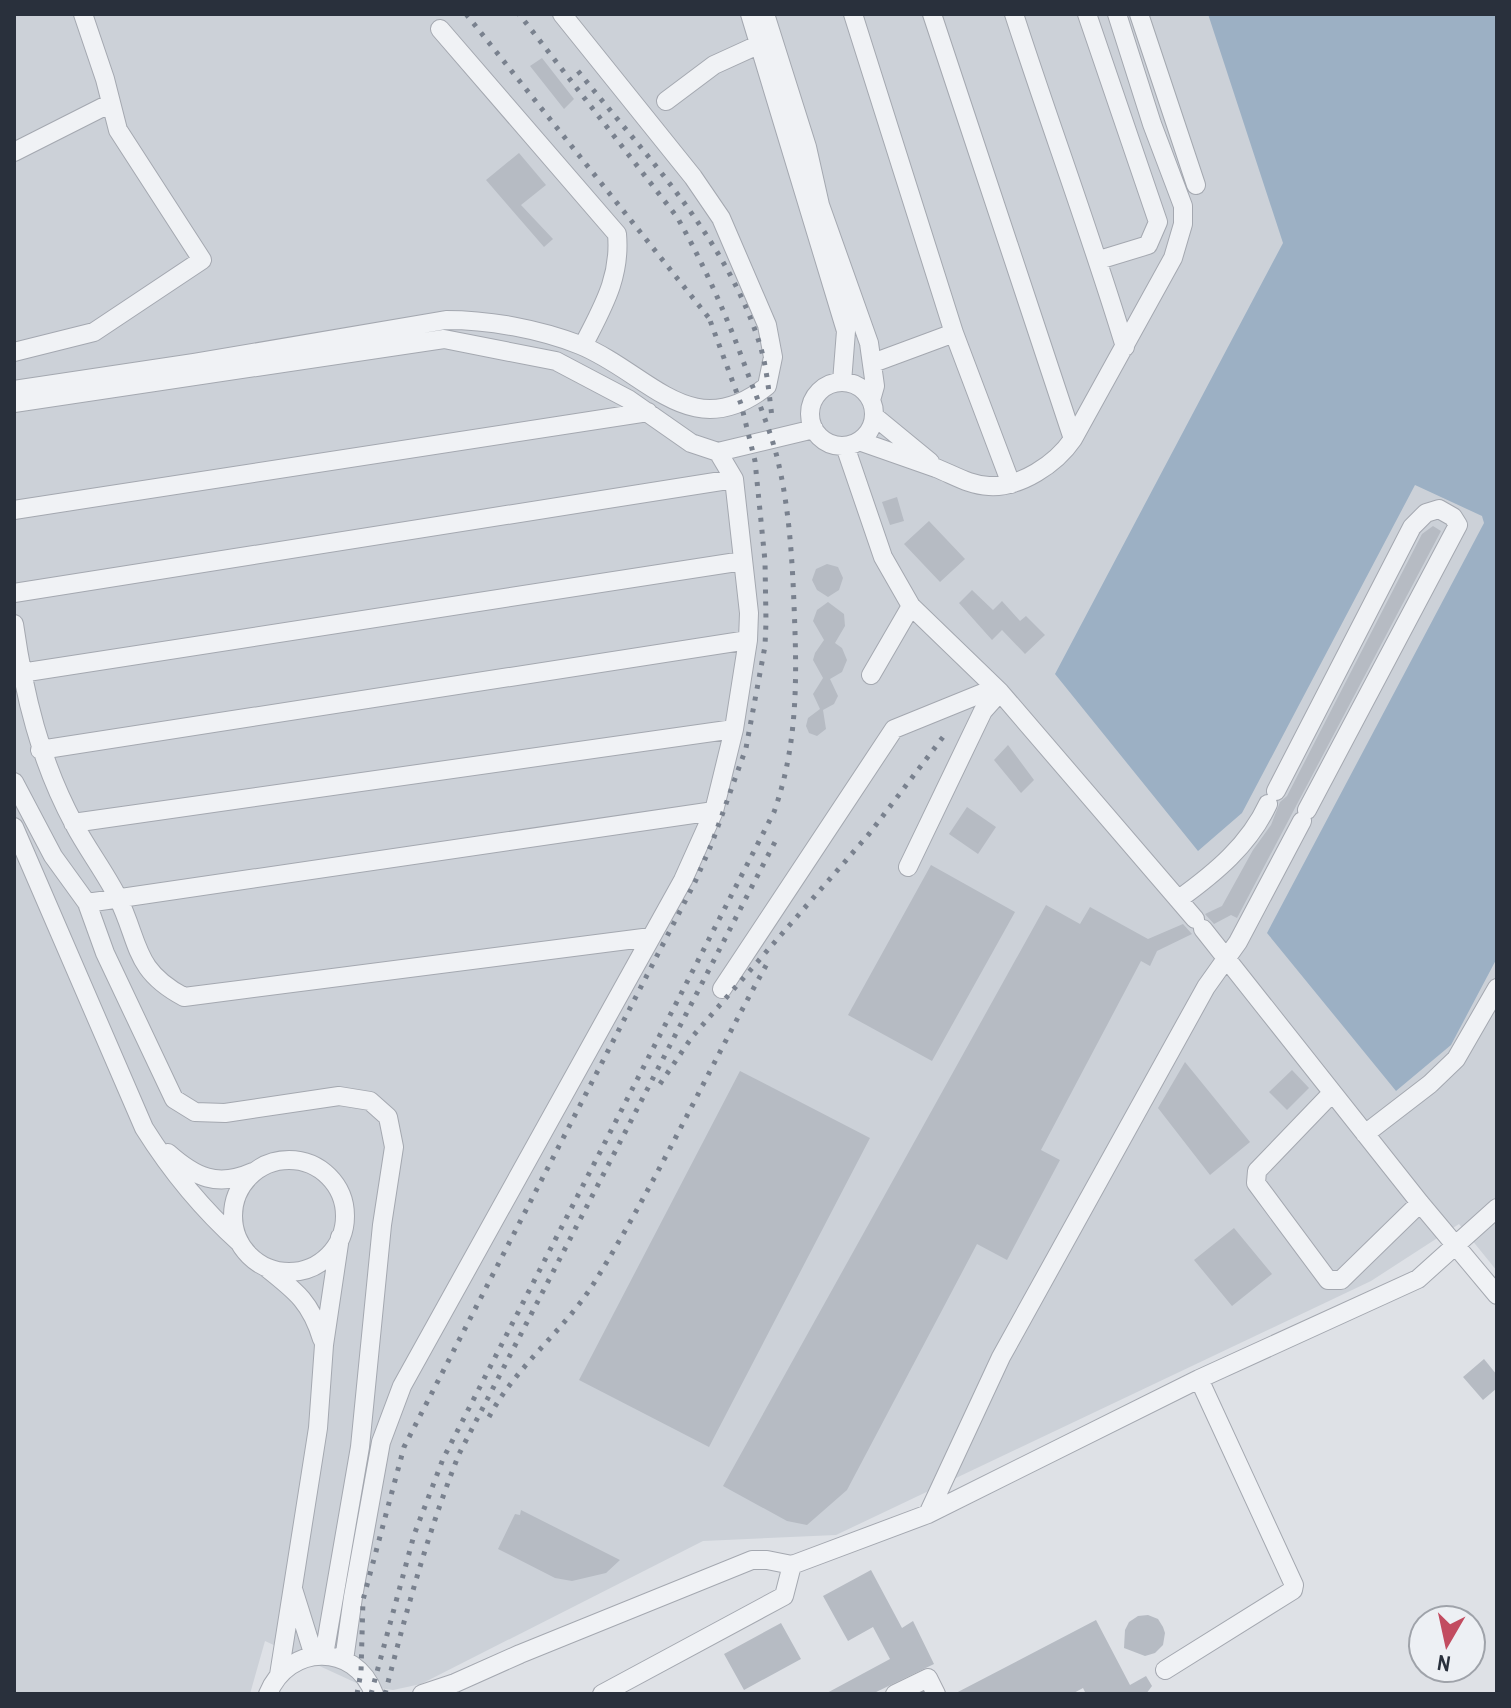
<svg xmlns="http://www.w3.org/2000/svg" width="1511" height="1708" font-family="'Archivo Narrow',sans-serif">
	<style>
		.built { fill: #ccd1d8 }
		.water { fill: #9cb0c4 }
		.building { fill: #b6bbc3 }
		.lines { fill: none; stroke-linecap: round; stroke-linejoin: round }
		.minor-casing { stroke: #a4a8b0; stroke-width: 20 }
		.minor { stroke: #f0f2f5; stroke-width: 18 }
		.rail { stroke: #79818e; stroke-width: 5; stroke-dasharray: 4 8; stroke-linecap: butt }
	</style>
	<rect width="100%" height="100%" fill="#dee1e6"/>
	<path class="built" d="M14,14H1497V1271L1459,1224L1371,1281L836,1535L703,1541L421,1684L393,1690L363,1686L265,1641L250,1694H14Z"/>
	<path class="water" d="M1208,14H1497V958L1451,1045L1396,1091L1267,933L1484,523L1482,516L1415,485L1242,813L1198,851L1055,674L1283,243Z"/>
	<path class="building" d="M542,58L574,99L564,109L530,66Z
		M519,153L546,185L521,205L553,239L544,247L486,180Z
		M897,497L904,521L890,525L882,502Z
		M929,521L965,559L940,582L904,544Z
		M1433,526L1441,531L1237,918L1231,915L1214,924L1205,914L1222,906L1253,850L1271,825L1280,802L1287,796L1422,534Z
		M827,564L838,567L843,578L839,590L828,597L817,590L812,580L816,569Z
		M972,590L993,610L1002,601L1020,621L1026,616L1045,635L1025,654L1002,630L992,640L959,603Z
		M828,602L844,614L845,626L835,643L842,648L847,660L842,672L830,679L838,696L834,704L823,710L826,729L817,736L809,733L806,726L808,718L820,709L813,694L823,678L813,660L815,653L824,640L813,621L817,610Z
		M1008,745L1034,780L1021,793L994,760Z
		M967,807L996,827L978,854L949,834Z
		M931,865L1015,912L932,1061L848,1015Z
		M1046,905L1080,924L1090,907L1148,939L1183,924L1192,934L1157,951L1150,966L1141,961L1041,1150L1060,1160L1007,1260L977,1244L847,1490L807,1525L787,1521L723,1486Z
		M1185,1062L1250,1142L1210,1175L1158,1108Z
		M1292,1070L1309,1088L1287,1110L1269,1092Z
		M740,1071L870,1138L709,1447L579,1380Z
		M1234,1228L1272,1274L1232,1306L1194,1260Z
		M1484,1359L1497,1375V1388L1483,1400L1463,1377Z
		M521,1510L620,1560L606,1573L572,1581L555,1578L498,1549L515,1514L520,1515Z
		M871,1570L902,1628L913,1621L934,1664L872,1694H825L890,1659L873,1627L848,1641L823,1596Z
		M1148,1615L1158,1619L1163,1627L1165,1633L1163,1645L1155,1653L1145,1656L1124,1648L1125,1630L1129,1622L1138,1616Z
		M1096,1620L1130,1685L1146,1676L1152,1686L1146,1694H1086L1083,1688L1072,1694H954Z
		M781,1623L801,1659L744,1690L724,1654Z"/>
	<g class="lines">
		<defs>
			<path id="minor" d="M750,14L846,331L842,382
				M765,14L807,147L820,205L869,343L875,386L871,400
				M853,14L954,333L1011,484
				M932,14L1073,439
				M1014,14C1050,125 1091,235 1125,347
				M1087,14L1158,222L1148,245L1099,260
				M1139,14L1196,185
				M440,29L617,234C621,278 602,308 583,346
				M666,101L714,65L760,44
				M14,152L111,103
				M14,352L94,332L202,260L118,130L105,79L83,14
				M873,363L954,333
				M810 414a32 32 0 1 1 64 0a32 32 0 1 1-64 0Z
				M14,390L194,363L446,320C490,320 539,329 580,345C649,373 691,446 767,386L773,357L767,325L721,218L693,177L562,14
				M14,403L444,339L556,361L628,399L691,443L718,452L734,479L749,613L748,640L734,729L714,811L683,880L402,1386L381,1442L353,1597L344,1660
				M874,416L930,462
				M859,441C884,450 910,459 936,468C954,475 969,485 989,486C1020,488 1056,464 1073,439L1173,258L1183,224V206L1152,124L1117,14
				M845,446L883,557L911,606L1000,692L1195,919
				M718,452L814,429
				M14,510L648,412
				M14,593L734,479
				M14,624C24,694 40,761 74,824C87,849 105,872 118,898C140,943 133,970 184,997L651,937
				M21,673L743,561
				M871,675L911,606
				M40,750L748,640
				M14,782L53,856L87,903L105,953L174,1099L195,1112L225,1113L339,1096L370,1101L388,1117L394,1147L382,1225L360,1447L324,1655
				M1276,791L1412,527L1426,513L1439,509L1453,517L1458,525L1307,810
				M73,823L734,729
				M14,827L144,1128C171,1171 202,1209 240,1243
				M908,867L983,711L1000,692
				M1179,899C1215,873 1249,845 1268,804
				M87,903L714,811
				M1203,929L1420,1203L1497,1295
				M722,989L894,729L995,688
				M1332,1093L1257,1171L1256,1183L1328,1280H1341L1420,1203
				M1365,1134L1430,1084L1456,1059L1497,988
				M168,1153C195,1177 217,1188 253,1172
				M233 1216a56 56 0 1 1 112 0a56 56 0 1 1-112 0Z
				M268,1269C297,1292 311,1303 322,1339
				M928,1514L1001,1357L1206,987L1238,942L1302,821
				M293,1589L314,1656
				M1165,1670L1293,1590L1294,1585L1199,1379
				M279,1675L318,1428L324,1345L340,1237
				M268,1694C288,1644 355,1642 374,1694
				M422,1694L455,1683L520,1654L752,1560H767L792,1565L928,1514L1199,1379L1418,1279L1497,1208
				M602,1694L784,1596L792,1565
				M895,1694L928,1678L936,1694"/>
		</defs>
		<use href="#minor" class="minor-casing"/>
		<use href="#minor" class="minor"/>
		<path class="rail" d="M466,14L713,323
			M578,71C646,156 727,239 760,345C767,368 769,394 772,417
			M660,1084L692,1037L869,834L943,737
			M489,1417C516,1366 563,1332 594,1283C658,1180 709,1068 768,962
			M357,1694L361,1672L363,1600L404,1447L695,882L712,843L746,748L765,646L766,622L765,561L755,461L741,404L708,315
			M371,1694L414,1535L443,1459L774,812C795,753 797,694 795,632C793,574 791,514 777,457C770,430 759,403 749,377C729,321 706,268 677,217L519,14
			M385,1694C406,1612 428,1532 459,1454L778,836"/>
	</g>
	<rect width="1511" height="1708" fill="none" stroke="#29303c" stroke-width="32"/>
	<g transform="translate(1447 1644) rotate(189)"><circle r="38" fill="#edf0f4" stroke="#9fa3aa" stroke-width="2"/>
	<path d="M0-6L14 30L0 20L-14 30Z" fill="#c24c60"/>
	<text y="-12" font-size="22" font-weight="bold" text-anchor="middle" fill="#29303c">N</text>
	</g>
</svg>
